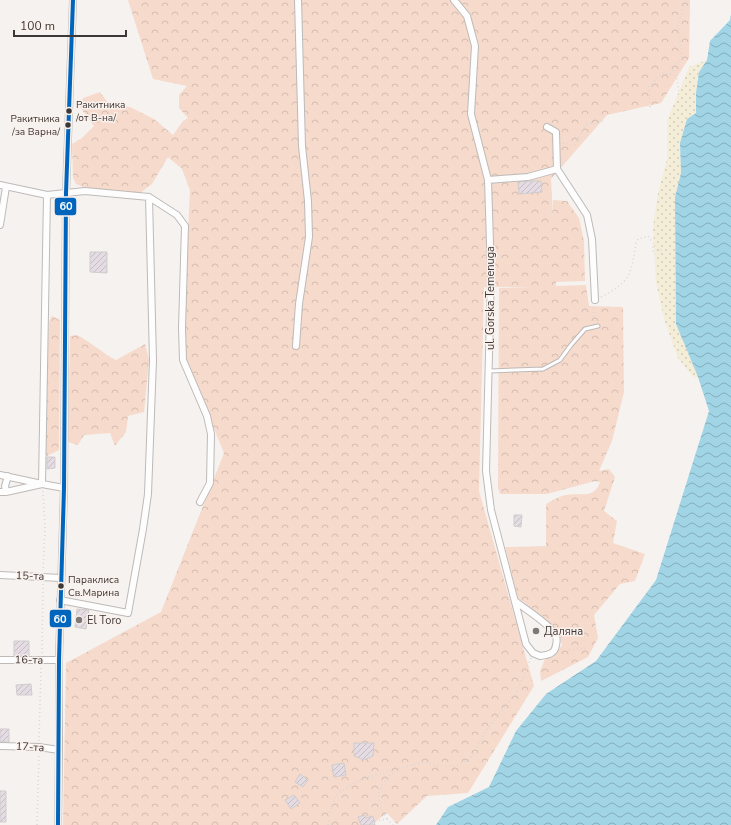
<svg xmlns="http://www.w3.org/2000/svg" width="731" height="825" font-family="'Nunito Sans',sans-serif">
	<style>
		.forest { fill: url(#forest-crowns) }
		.sand { fill: url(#sand-dots) }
		.water { fill: url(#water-waves) }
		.building { fill: url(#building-hatch); stroke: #d0cdcd }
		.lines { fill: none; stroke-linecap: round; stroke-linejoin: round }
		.service-casing { stroke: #bdbab8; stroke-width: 5 }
		.minor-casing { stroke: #bdbab8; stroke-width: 8 }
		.path { stroke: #d8d7d6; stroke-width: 1.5; stroke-dasharray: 1 3; stroke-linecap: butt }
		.service { stroke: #fefdfd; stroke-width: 3 }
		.minor { stroke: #fefdfd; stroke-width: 6 }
		.bus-1-casing { stroke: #faf1ec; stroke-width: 7 }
		.bus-1 { stroke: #0065bd; stroke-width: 4 }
		.bus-dot { fill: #3c3837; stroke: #faf1ec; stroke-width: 1.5 }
		.poi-dot { fill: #7d7978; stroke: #faf1ec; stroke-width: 1.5 }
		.labels { text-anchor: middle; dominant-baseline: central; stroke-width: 3; stroke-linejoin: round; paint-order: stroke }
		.bus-label { font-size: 10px; fill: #3c3837; stroke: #faf1ec; text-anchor: start }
		.street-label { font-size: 11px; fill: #3c3837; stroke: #faf1ec }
		.poi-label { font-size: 11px; fill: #3c3837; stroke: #faf1ec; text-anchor: start }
		.line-badge { stroke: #faf1ec; stroke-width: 1.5 }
		.badge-label { font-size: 11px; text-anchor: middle; font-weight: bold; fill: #fff }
	</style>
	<defs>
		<pattern id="forest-crowns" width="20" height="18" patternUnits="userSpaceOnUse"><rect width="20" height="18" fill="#f6dacc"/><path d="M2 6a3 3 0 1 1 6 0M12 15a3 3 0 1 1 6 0" fill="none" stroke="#d4bcb0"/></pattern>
		<pattern id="sand-dots" width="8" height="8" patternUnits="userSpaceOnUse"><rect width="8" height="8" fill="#f4edd8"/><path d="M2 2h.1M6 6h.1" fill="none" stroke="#d2ccba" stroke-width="1.8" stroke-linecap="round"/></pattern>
		<pattern id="water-waves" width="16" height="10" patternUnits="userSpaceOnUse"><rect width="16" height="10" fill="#a1d5e6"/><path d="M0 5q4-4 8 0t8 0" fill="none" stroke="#84aebb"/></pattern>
		<pattern id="building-hatch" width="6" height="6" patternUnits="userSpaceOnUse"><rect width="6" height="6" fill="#e4dbe3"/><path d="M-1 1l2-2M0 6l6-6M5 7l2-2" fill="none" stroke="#c4bdc3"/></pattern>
	</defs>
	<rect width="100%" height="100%" fill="#f6f2f0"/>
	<path class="forest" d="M128,0H690L689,58L661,103L607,115L551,179L553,216V200L567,201L579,218L584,241L585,281L556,282V286L586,285L589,306L623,307L624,392L612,441L599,471L609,469L615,477L604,511L617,521L613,543L645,554L635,581L620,584L594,615L598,638L588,657L541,681L540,671L545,659L553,657L562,645L559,631L540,614L518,598L505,547L546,546V504C552,501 559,496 566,495C581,492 594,500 600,482L595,481L547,494H500L498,488L499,288L532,287H484L479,491L534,686L468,793L427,796L397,824L387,813L371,825H63L66,663L161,612L224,453L185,358V295L190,190L182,169L168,157L152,184L139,194L86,188L76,184L73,178L72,144L82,138L94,126L80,107L83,98L100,92L109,104L130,107L154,119L173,135L183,121L188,118L179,108V95L187,86L153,79Z
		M52,316L60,320L59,450L47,456L43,452L49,322Z
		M77,335C91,342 102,353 116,360L145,344L149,360L144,412L128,416L126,432L115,446L110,433L84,435L78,445L68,442L70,336Z"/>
	<path class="sand" d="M707,60L699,72L696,93V113L687,119L680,143L681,173L675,197L676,324L698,377L694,378L678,358L665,322L656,283L653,227L658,193L667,159V121L689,67Z"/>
	<path class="water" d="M731,14V825H436L448,807L489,787L516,731L546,694L596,661L656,580L709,411L698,377L676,324L675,197L681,173L680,143L687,119L696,113V93L699,72L707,60L710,41L730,20Z"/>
	<path class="building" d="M530,181H541L542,192L519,194L518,182Z
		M90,252H107V273L90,272Z
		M47,457H55V468L47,469Z
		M514,515H522L521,527L514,526Z
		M77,609L89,610L86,629L75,627Z
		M14,641H29V656H14Z
		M31,684L32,695H17L16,685Z
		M0,729H9V742H0Z
		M354,743H374L373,756L364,760L354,756Z
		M344,763L346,775L334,777L332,765Z
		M300,774L308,780L303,787L295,782Z
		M0,791H6V822H0Z
		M294,795L300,803L291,809L285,800Z
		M365,815L366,818L373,816L375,825H361L358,817Z"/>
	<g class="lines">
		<defs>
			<path id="service" d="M489,371L543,369L560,360L571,345L585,329L598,326"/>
			<path id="minor" d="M454,0L467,16L475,46L471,114L488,180L491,275L486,471L491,510L526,644L533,653L540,656C548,655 555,654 556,645C557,641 557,636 554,633C548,623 525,609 515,601
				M547,127L556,132L557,169L587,215L592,239L595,300
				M488,180L528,177L557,169
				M0,185L47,195L85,191L149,197L153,360L148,494L143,529L128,613L60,600
				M149,197L177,215L185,226L182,328L183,360L207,416L211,434L210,483L200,502
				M0,225L6,187
				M296,346L299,304L309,237L308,201L302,146L298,0
				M0,475L42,484L47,195
				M0,492H6L42,484L64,488
				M6,492L5,486L8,476
				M0,575L61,578
				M0,660H59
				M0,746L39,747L59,750
				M58,825L59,750V660L64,488L66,193L73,0"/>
		</defs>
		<use href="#service" class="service-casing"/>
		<use href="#minor" class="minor-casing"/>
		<path class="path" d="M670,74L682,56L678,25L685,0
			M650,107L649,86L662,73L674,75L677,79L679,91
			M563,143L575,145L586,124L605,120
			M601,297C631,282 631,274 636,243L638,239L648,236L653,243V251L663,250
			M593,321L594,307
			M43,491L45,528L43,571
			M561,650C571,651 579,648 589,648
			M42,653L43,583
			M39,741L41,667
			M387,819C372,795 378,788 396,769
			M37,825L39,753
			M328,825L330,813L335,796L349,786L365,778L423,762L436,766H456L470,759L486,731L517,691L531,658
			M368,825L376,821L387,819L393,825"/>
		<use href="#service" class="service"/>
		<use href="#minor" class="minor"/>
		<defs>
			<path id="bus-1" d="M58,825L59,660L64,488L66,193L73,0"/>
		</defs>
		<use href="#bus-1" class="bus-1-casing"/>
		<use href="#bus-1" class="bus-1"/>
	</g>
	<g class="bus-dot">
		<circle cx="69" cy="111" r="3.5"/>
		<circle cx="68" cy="125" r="3.5"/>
		<circle cx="61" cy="586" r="3.5"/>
	</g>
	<g class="poi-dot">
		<circle cx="79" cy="620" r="4"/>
		<circle cx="536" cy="631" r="4"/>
	</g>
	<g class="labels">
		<g class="bus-label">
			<text x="76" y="105">Ракитника<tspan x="76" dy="13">/от В-на/</tspan></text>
			<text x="60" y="119" text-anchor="end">Ракитника<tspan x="60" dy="13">/за Варна/</tspan></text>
			<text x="68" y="580">Параклиса<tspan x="68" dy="13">Св.Марина</tspan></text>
		</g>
		<g class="street-label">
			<text transform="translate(490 298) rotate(-90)">ul. Gorska Temenuga</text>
			<text transform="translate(30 576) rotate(2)">15-та</text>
			<text transform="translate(29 660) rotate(1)">16-та</text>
			<text transform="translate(30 747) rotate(3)">17-та</text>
		</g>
		<g class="poi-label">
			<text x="87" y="620">El Toro</text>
			<text x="544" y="631">Даляна</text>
		</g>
	</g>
	<g class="line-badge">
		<rect x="54" y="197" width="23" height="19" rx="4" fill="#0065bd"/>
		<rect x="49" y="609" width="23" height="19" rx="4" fill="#0065bd"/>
	</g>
	<g class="badge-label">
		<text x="66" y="210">60</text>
		<text x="60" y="623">60</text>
	</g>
	<path d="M14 30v6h112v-6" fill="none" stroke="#3c3837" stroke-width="2"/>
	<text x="20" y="30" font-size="12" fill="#3c3837" stroke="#faf1ec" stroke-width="3" paint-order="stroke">100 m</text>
</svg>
